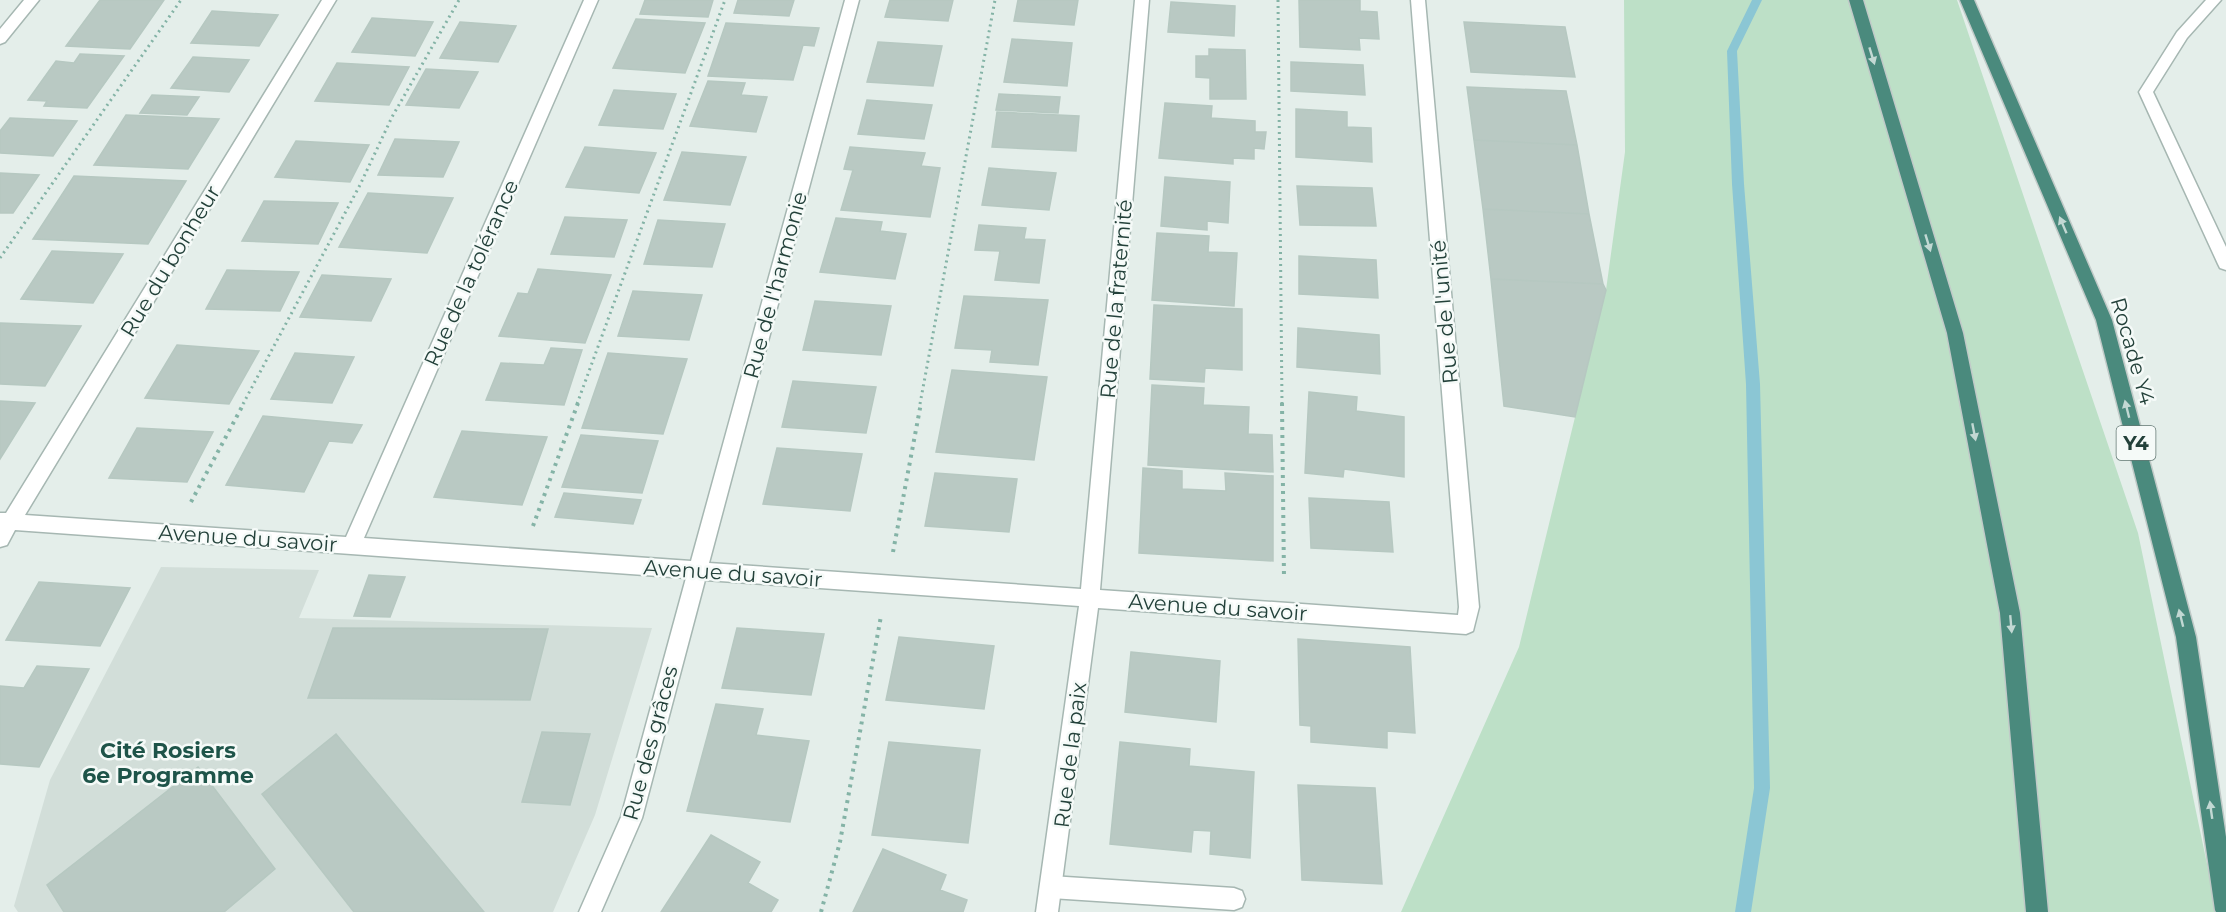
<svg xmlns="http://www.w3.org/2000/svg" width="2226" height="912" font-family="Montserrat,sans-serif">
	<style>
		.built { fill: #d2ded9 }
		.green { fill: #bde0c7 }
		.lines { fill: none; stroke-linecap: round; stroke-linejoin: round }
		.stream { fill: #8bc6d4; fill-rule: evenodd }
		.building { fill: #b9c9c3; stroke: #b6c8c1; stroke-width: 1.5 }
		.service-casing { stroke: #a6b7b2; stroke-width: 3 }
		.minor-casing { stroke: #a6b7b2; stroke-width: 3 }
		.trunk-casing { stroke: #c1cac8; stroke-width: 3 }
		.path-far1 { stroke: #84b3a6; stroke-width: 3; stroke-dasharray: 2 4; stroke-linecap: butt }
		.path { stroke: #84b3a6; stroke-width: 4; stroke-dasharray: 3 5; stroke-linecap: butt }
		.service { fill: #fff; fill-rule: evenodd }
		.minor { fill: #fff; fill-rule: evenodd }
		.trunk { fill: #4a8a7d; fill-rule: evenodd }
		.oneway { fill: #c2d8d3 }
		.labels { text-anchor: middle; dominant-baseline: central; stroke-width: 5; stroke-linejoin: round; paint-order: stroke }
		.shield { fill: #f5faf8; stroke: #627873; stroke-width: 1.5 }
		.shield-label { font-size: 20px; font-weight: bold; fill: #23413a }
		.street-label { font-size: 21px; fill: #23413a; stroke: #f5faf8 }
		.neighbourhood-label { font-size: 22px; font-weight: bold; fill: #1e5449; stroke: #f5faf8 }
	</style>
	<rect width="100%" height="100%" fill="#e4eeea"/>
	<path class="built" d="M161,567L319,570L299,618L652,628L595,815L553,912H18L14,906L50,780Z"/>
	<path class="green" d="M1624,0H1957L2138,533L2217,912H1401L1519,647L1606,290L1625,152Z"/>
	<g class="lines">
		<path class="stream" d="M1752,0H1762L1737,51L1744,184L1760,384L1770,788L1751,912H1735L1754,788L1746,384L1732,184L1727,51Z"/>
	</g>
	<path class="building" d="M100,0H164L130,49L66,46Z
		M645,0H713L708,17L640,14Z
		M738,0H794L789,16L734,13Z
		M890,0H953L948,21L885,17Z
		M1018,0H1078L1074,25L1014,21Z
		M1299,0H1360V11L1377,12L1379,39L1359,38L1360,50L1300,47Z
		M1171,2L1235,6L1234,36L1168,32Z
		M212,11L278,15L259,46L191,43Z
		M372,18L433,22L415,56L352,52Z
		M636,19L705,23L685,73L613,68Z
		M460,22L516,26L498,62L440,58Z
		M1464,22L1565,27L1575,77L1471,72Z
		M726,23L819,28L814,46L803,45L793,80L708,76Z
		M1012,39L1072,43L1067,86L1004,82Z
		M878,42L942,46L933,86L867,82Z
		M1209,49L1245,50L1246,99H1210V78L1196,77V56H1209Z
		M80,54L124,56L87,108L44,106L47,101L28,100L56,61L74,63Z
		M193,57L249,60L229,92L171,88Z
		M1291,62L1363,65L1365,95L1291,91Z
		M337,63L409,67L389,105L315,101Z
		M426,69L478,72L459,108L406,105Z
		M708,81L745,83L741,95L767,97L756,132L690,126Z
		M1467,87L1566,91L1577,145L1474,140Z
		M614,90L676,94L663,129L599,125Z
		M999,94L1060,97L1058,113L996,110Z
		M152,95L199,97L187,115L140,113Z
		M867,100L932,105L924,139L858,134Z
		M1165,103L1212,106L1211,118L1255,121V132H1266L1264,149L1254,148V159L1233,158V164L1159,158Z
		M1296,109L1347,112V127L1371,128L1372,162L1296,157Z
		M997,112L1079,116L1076,151L992,147Z
		M126,115L219,119L188,169L94,165Z
		M10,118L77,121L53,156L0,153V131Z
		M395,139L459,142L443,177L378,175Z
		M1474,140L1577,145L1589,214L1483,209Z
		M296,141L369,145L350,182L275,177Z
		M585,147L656,153L639,193L566,187Z
		M850,147L925,153L921,166L940,168L930,217L841,210L853,170L844,169Z
		M682,152L746,157L730,205L664,200Z
		M989,168L1056,173L1049,210L982,205Z
		M0,173L39,175L13,213H0Z
		M74,176L186,181L148,244L33,239Z
		M1165,177L1230,182L1228,223L1207,221V230L1161,226Z
		M1297,186L1372,188L1376,226L1300,225Z
		M368,193L453,198L427,253L339,247Z
		M264,201L338,203L318,244L242,241Z
		M1483,209L1589,214L1603,284L1491,279Z
		M565,217L627,220L614,257L551,254Z
		M836,218L882,222L880,231L906,234L895,279L820,272Z
		M658,220L725,224L712,267L644,264Z
		M979,225L1026,228L1024,239L1045,240L1039,283L995,280L1000,251L975,250Z
		M1157,233L1209,236L1208,252L1237,253L1234,306L1152,300Z
		M52,251L123,254L93,303L21,299Z
		M1299,256L1376,260L1378,298L1299,294Z
		M538,269L611,275L585,343L499,336L518,293L528,294Z
		M227,270L299,272L280,311L206,309Z
		M322,275L391,279L371,321L300,317Z
		M1491,279L1603,284L1606,290L1575,417L1504,406Z
		M633,291L702,295L689,340L618,336Z
		M964,296L1048,300L1038,365L990,362L992,350L955,348Z
		M815,301L891,306L881,355L803,350Z
		M1154,305L1242,309V370L1205,368L1204,382L1150,379Z
		M0,323L81,326L45,386L0,384Z
		M1298,328L1379,335L1380,374L1297,367Z
		M177,345L259,351L229,404L145,398Z
		M551,348L582,350L564,405L486,400L501,363L544,365Z
		M295,353L354,357L332,403L271,399Z
		M608,353L687,359L663,434L582,428Z
		M952,370L1047,377L1034,460L936,452Z
		M793,381L876,387L866,433L782,427Z
		M1152,385L1204,388L1203,405L1249,407L1248,434L1272,435L1273,472L1148,465Z
		M1309,392L1357,397L1356,411L1404,417V477L1344,469L1343,477L1305,473Z
		M0,401L35,403L0,459Z
		M263,416L362,425L352,443L329,441L304,492L226,485Z
		M137,428L213,432L187,482L109,478Z
		M462,431L547,437L522,505L434,497Z
		M581,435L658,441L642,493L562,487Z
		M777,448L862,454L850,511L763,504Z
		M1143,468L1182,471V489L1226,491L1225,473L1273,476V561L1139,553Z
		M935,473L1017,479L1009,532L925,526Z
		M564,493L641,500L633,524L555,517Z
		M1309,498L1389,502L1393,552L1311,548Z
		M369,575L405,577L390,617L354,616Z
		M39,582L130,588L100,646L6,640Z
		M333,628L548,629L530,700L308,698Z
		M737,628L824,634L811,695L722,688Z
		M899,637L994,646L984,709L886,700Z
		M1298,639L1410,647L1415,733L1387,731V748L1311,742V726L1300,725Z
		M1131,652L1220,661L1216,722L1125,712Z
		M37,666L89,669L39,767L0,764V686L24,688Z
		M716,704L763,709L756,735L809,741L790,822L687,811Z
		M542,732L590,734L570,805L522,802Z
		M336,734L484,912H354L262,794Z
		M889,742L980,750L968,843L872,835Z
		M1120,742L1190,749L1189,766L1254,772L1250,858L1210,854L1211,831L1193,830L1191,852L1110,844Z
		M198,767L275,869L224,912H64L47,885Z
		M1298,785L1375,788L1382,884L1302,880Z
		M711,835L760,862L748,883L778,900L771,912H661Z
		M883,849L946,875L940,890L967,900L963,912H853Z"/>
	<g class="lines">
		<defs>
			<path id="service" d="M1051,876L1234,888L1242,891L1245,899L1242,907L1234,910L1051,898L1043,895L1040,887L1043,879Z"/>
			<path id="minor" d="M24,0H39L5,42L0,44V29Z
				M322,0H336L25,515L346,537L584,0H598L364,538L691,561L845,0H859L709,563L1081,589L1135,0H1149L1100,590L1458,615L1459,607L1411,0H1425L1479,607L1473,631L1466,634L1098,608L1058,912H1036L1079,606L705,580L642,818L601,912H579L621,817L686,578L15,530L7,545L0,547V513H6Z
				M2206,0H2221L2187,38L2153,92L2226,247V270L2220,268L2218,264L2139,92L2177,32Z"/>
			<path id="trunk" d="M1849,0H1863L1963,333L2020,613L2048,912H2026L2000,613L1947,333Z
				M1960,0H1974L2112,320L2196,637L2226,837V912H2216L2215,910L2176,637L2096,320Z"/>
		</defs>
		<use href="#service" class="service-casing"/>
		<use href="#minor" class="minor-casing"/>
		<use href="#trunk" class="trunk-casing"/>
		<path class="path-far1" d="M1278,0L1282,404
			M0,258L181,0
			M243,404L360,185L392,117L459,0
			M577,404L725,0
			M920,404L995,0"/>
		<path class="path" d="M1282,403L1284,578
			M191,502L244,403
			M533,526L578,403
			M893,552L921,403
			M821,912L840,842L881,616"/>
		<use href="#service" class="service"/>
		<use href="#minor" class="minor"/>
		<use href="#trunk" class="trunk"/>
	</g>
	<defs><path id="oneway-solid" d="M-6-.8H1V-3.2L6.5 0L1 3.2V.8H-6Z" transform="scale(1.5)"/></defs>
	<g class="oneway">
		<use href="#oneway-solid" transform="translate(1872 56) rotate(73)"/>
		<use href="#oneway-solid" transform="translate(2063 225) rotate(-113)"/>
		<use href="#oneway-solid" transform="translate(1928 243) rotate(73)"/>
		<use href="#oneway-solid" transform="translate(2127 409) rotate(-104)"/>
		<use href="#oneway-solid" transform="translate(1974 432) rotate(79)"/>
		<use href="#oneway-solid" transform="translate(2181 618) rotate(-104)"/>
		<use href="#oneway-solid" transform="translate(2011 624) rotate(85)"/>
		<use href="#oneway-solid" transform="translate(2211 810) rotate(-98)"/>
	</g>
	<g class="labels">
		<rect class="shield" x="2116.5" y="426" width="39" height="34" rx="4.5"/>
		<g class="shield-label">
			<text x="2136" y="443">Y4</text>
		</g>
		<g class="street-label">
			<text transform="translate(170 261) rotate(-59)">Rue du bonheur</text>
			<text transform="translate(471 273) rotate(-66)">Rue de la tolérance</text>
			<text transform="translate(775 285) rotate(-75)">Rue de l'harmonie</text>
			<text transform="translate(1116 299) rotate(-85)">Rue de la fraternité</text>
			<text transform="translate(1444 312) rotate(-95)">Rue de l'unité</text>
			<text transform="translate(2133 351) rotate(74)">Rocade Y4</text>
			<text transform="translate(248 538) rotate(4)">Avenue du savoir</text>
			<text transform="translate(733 573) rotate(4)">Avenue du savoir</text>
			<text transform="translate(1218 607) rotate(4)">Avenue du savoir</text>
			<text transform="translate(650 743) rotate(-75)">Rue des grâces</text>
			<text transform="translate(1070 755) rotate(-83)">Rue de la paix</text>
		</g>
		<g class="neighbourhood-label">
			<text x="168" y="750">Cité Rosiers<tspan x="168" dy="25">6e Programme</tspan></text>
		</g>
	</g>
</svg>
